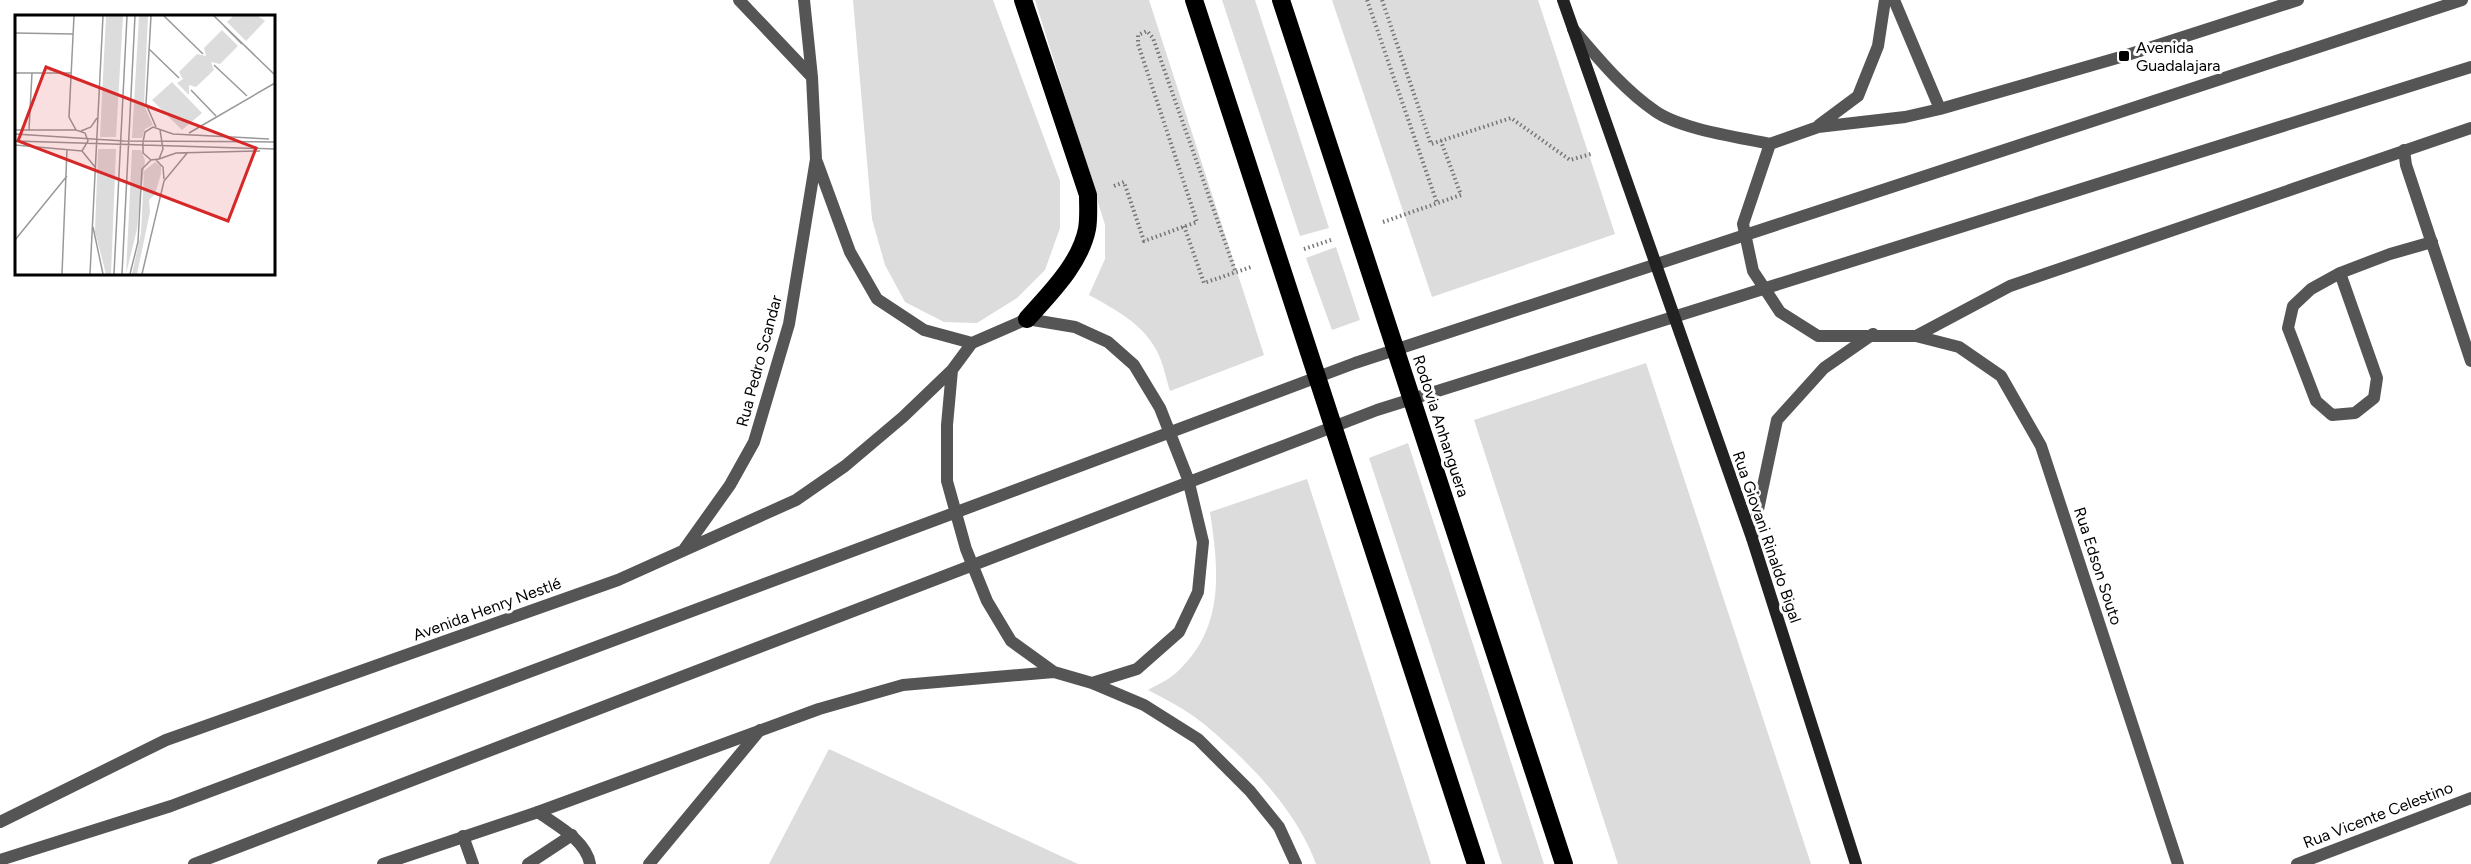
<svg xmlns="http://www.w3.org/2000/svg" width="2471" height="864" font-family="Figtree,sans-serif">
	<style>
		.green { fill: #dcdcdc }
		.lines { fill: none; stroke-linecap: round; stroke-linejoin: round }
		.path { stroke: #777; stroke-width: 4; stroke-dasharray: 1.5 3; stroke-linecap: butt }
		.service { stroke: #555; stroke-width: 12 }
		.minor { stroke: #555; stroke-width: 12 }
		.tertiary { stroke: #555; stroke-width: 12 }
		.secondary { stroke: #222; stroke-width: 12 }
		.motorway { stroke: #000; stroke-width: 18 }
		.poi-dot { fill: #000; stroke: #fff; stroke-width: 2 }
		.labels { text-anchor: middle; dominant-baseline: central; stroke-width: 6; stroke-linejoin: round; paint-order: stroke }
		.poi-label { font-size: 16px; fill: #000; stroke: #fff; text-anchor: start }
		.street-label { font-size: 16px; fill: #000; stroke: #fff }
		.inset-road { fill: none; stroke: #999; stroke-width: 1.5 }
		.view { fill: #d62828; fill-opacity: 0.15; stroke: #d62828; stroke-width: 3 }
		.inset-edge { fill: none; stroke: #000; stroke-width: 3 }
	</style>
	<rect width="100%" height="100%" fill="#fff"/>
	<path class="green" d="M853,0H993L1060,181V228L1045,270L1017,298L977,323L944,322L905,302L885,265L872,219Z
		M1035,0H1149L1264,355L1170,391C1166,378 1163,363 1157,351C1142,323 1116,310 1089,295L1105,259V225Z
		M1222,0H1255L1329,228L1300,236Z
		M1332,0H1538L1615,234L1432,297Z
		M1336,247L1360,320L1332,330L1306,258Z
		M1646,363L1811,864H1618L1474,420Z
		M1408,443L1544,864H1502L1369,458Z
		M1307,479L1431,864H1316C1296,809 1248,761 1204,724C1187,710 1167,700 1148,690C1157,685 1168,680 1176,673C1225,629 1219,571 1210,512Z
		M829,749L1078,864H769Z"/>
	<g class="lines">
		<path class="path" d="M1367,0L1437,203
			M1382,0L1431,144L1511,118L1570,160L1591,154
			M1114,186L1124,182L1144,241L1197,222L1138,44V35L1147,31L1153,38L1236,273
			M1383,222L1461,195L1441,141
			M1184,226L1204,283L1251,267
			M1304,249L1331,240"/>
		<path class="service" d="M2340,273L2377,378L2374,398L2355,413L2332,415L2316,401L2288,328L2293,306L2311,289L2340,273L2390,254L2432,242
			M463,836L473,864
			M528,864L572,835"/>
		<path class="minor" d="M1894,0L1940,109
			M2298,0L2124,56L1940,109L1905,117L1818,127L1770,144L1743,224L1753,271L1780,312L1818,336H1916L2010,286L2471,128
			M1573,29C1598,58 1623,89 1655,111C1680,129 1738,137 1770,144
			M1819,125L1858,96L1878,46L1885,0
			M2404,150L2406,165L2471,361
			M1916,336L1959,347L2001,376L2041,446L2178,864
			M1752,538L1777,420L1824,368L1873,334
			M538,812C556,825 586,840 590,864
			M649,864L760,730
			M2297,864L2471,798"/>
		<path class="tertiary" d="M739,0L812,77
			M817,162L850,252L877,299L924,330L972,343
			M683,551L730,485L754,442L789,324L816,159L812,77L804,0
			M1092,683L1144,705L1198,739L1250,791L1279,827L1296,864
			M0,822L166,740L618,580L796,500L845,466L903,417L952,370
			M0,860L171,806L1355,363L2462,0
			M194,864L1377,410L2471,67
			M383,864L538,812L819,709L903,685L1054,672L1092,683L1137,669L1179,632L1198,592L1203,542L1188,479L1160,408L1134,365L1108,342L1075,327L1027,319L972,343L952,370L947,425V481L966,549L987,601L1011,641L1054,672"/>
		<path class="secondary" d="M1563,0L1752,538L1856,864"/>
		<path class="motorway" d="M1023,0L1088,195C1088,206 1089,218 1087,229C1080,264 1050,293 1027,319
			M1194,0L1476,864
			M1281,0L1564,864"/>
	</g>
	<rect class="poi-dot" x="2118" y="50" width="12" height="12" rx="3"/>
	<g class="labels">
		<g class="poi-label">
			<text x="2136" y="47">Avenida<tspan x="2136" dy="18">Guadalajara</tspan></text>
		</g>
		<g class="street-label">
			<text transform="translate(759 361) rotate(-75)">Rua Pedro Scandar</text>
			<text transform="translate(1441 426) rotate(72)">Rodovia Anhanguera</text>
			<text transform="translate(1767 537) rotate(71)">Rua Giovani Rinaldo Bigal</text>
			<text transform="translate(2098 566) rotate(72)">Rua Edson Souto</text>
			<text transform="translate(487 609) rotate(-20)">Avenida Henry Nestlé</text>
			<text transform="translate(2378 815) rotate(-21)">Rua Vicente Celestino</text>
		</g>
	</g>
	<g transform="translate(15 15)">
		<rect width="260" height="260" fill="#fff"/>
		<path d="M91,1H108L101,122H85ZM124,1H133L129,90L138,110L130,114L127,123H117ZM218,1H243L250,6L231,26L212,7ZM207,15L223,31L205,49L196,47L199,55L181,72L174,70V80L162,68L168,64L164,57L182,39L191,41L189,33ZM157,67L187,98L167,115L137,85ZM83,134H101L96,259H91L80,217ZM117,135H126L130,145L122,214L111,259ZM140,147L146,151V159L140,179L134,185L135,197L122,259H117L126,218L129,156Z" fill="#dcdcdc"/>
		<path class="inset-road" d="M59,1L54,102L61,115M136,1L131,89L141,112M149,1L188,39M199,1L260,60M209,11L227,29M0,18L58,19M134,34L164,63M199,50L232,81M0,58H56M176,75L201,101M0,115H61L70,118L73,126L67,136L0,130M14,115L17,58M145,115L148,134L144,144L136,145L128,138V127L130,117L138,112L158,119L254,124M66,116L76,112L82,103M174,118L260,68M0,119L109,126L260,127M0,126L260,134M67,136L80,152M144,144L161,138L245,136M141,145L148,152L149,164M78,212L88,259M0,225L52,161M47,259L52,134M75,259L88,1M99,259L112,1M107,259L120,1M115,259L123,227L127,154L136,145M127,259L149,166L173,137"/>
		<path class="view" d="M31,52L241,133L213,206L3,126Z"/>
		<rect width="260" height="260" class="inset-edge"/>
	</g>
</svg>
